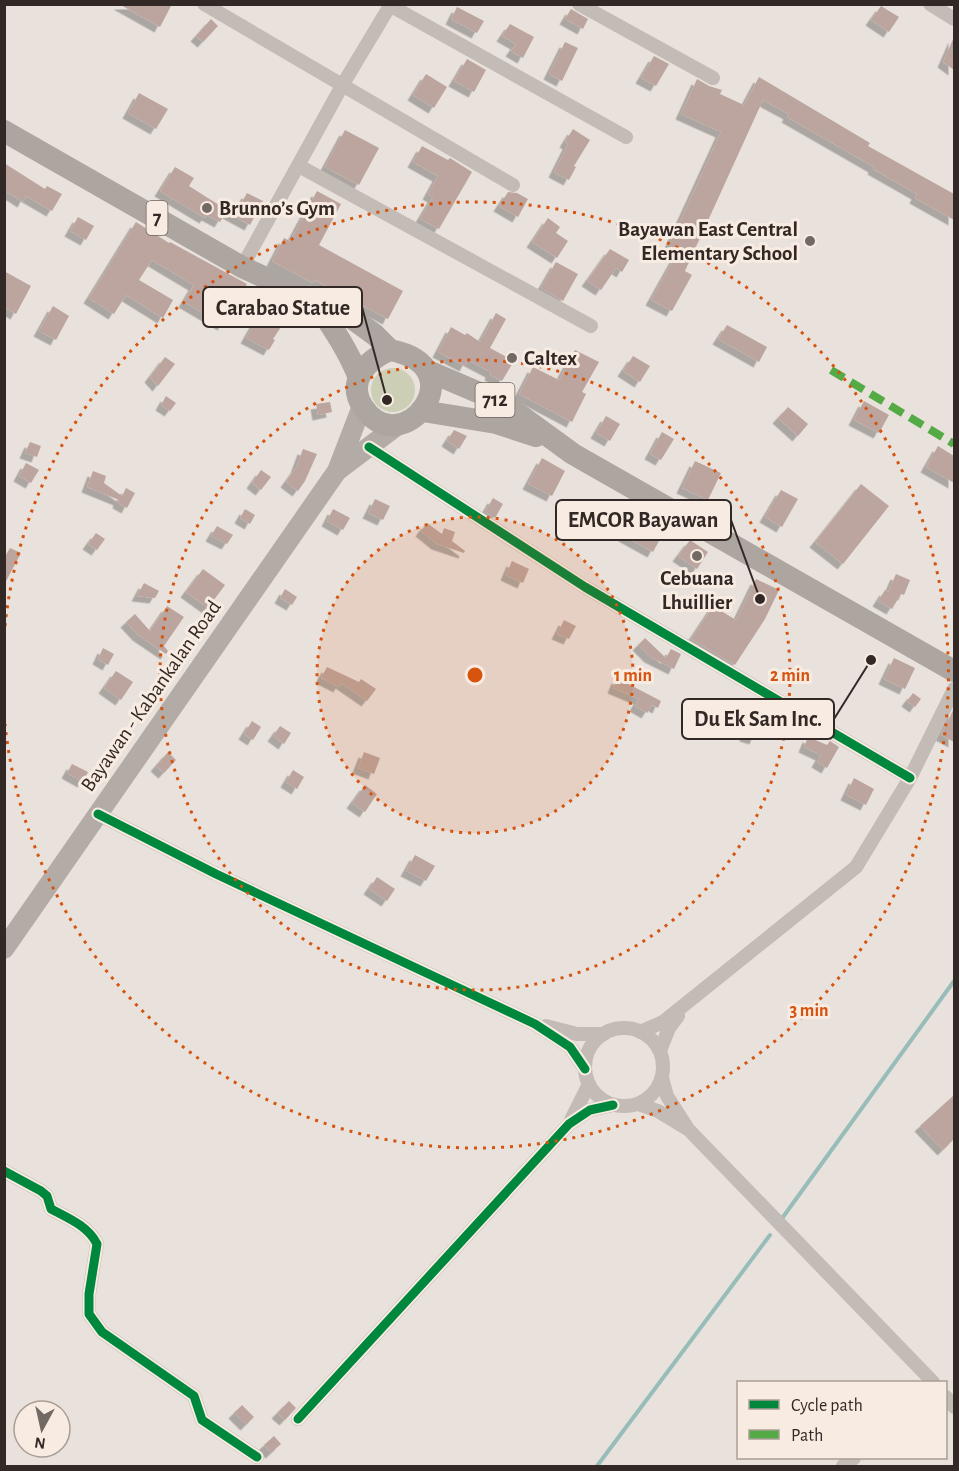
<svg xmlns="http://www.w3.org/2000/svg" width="959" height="1471" font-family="'Alegreya Sans',sans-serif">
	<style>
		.green { fill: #ccceb6 }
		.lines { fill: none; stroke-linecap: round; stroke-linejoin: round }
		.stream { stroke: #98bcb8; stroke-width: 4 }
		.building { fill: #bca59e; filter: url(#shadow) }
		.minor { stroke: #c2bbb6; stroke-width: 14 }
		.secondary { stroke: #b3aba6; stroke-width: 20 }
		.trunk { stroke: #aca5a0; stroke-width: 22 }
		.quiet { stroke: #54aa44; stroke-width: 8; stroke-dasharray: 15 8; stroke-linecap: butt }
		.cycleway-casing { stroke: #f8ece2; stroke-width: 13 }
		.cycleway { stroke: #00873e; stroke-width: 9 }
		.ring { fill: none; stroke: #d6540e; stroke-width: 3; stroke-dasharray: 3 6 }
		.poi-dot { fill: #726965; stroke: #f8ece2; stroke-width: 2 }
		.labels { text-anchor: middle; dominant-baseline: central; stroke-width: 6; stroke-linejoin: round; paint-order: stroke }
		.shield { fill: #f8ece2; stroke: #6d635e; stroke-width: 1.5 }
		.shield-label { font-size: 20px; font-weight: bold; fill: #322825 }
		.poi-label { font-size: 21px; font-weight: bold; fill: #322825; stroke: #f8ece2; text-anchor: start }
		.street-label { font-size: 21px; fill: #322825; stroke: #f8ece2 }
		.centre { fill: #d6540e; stroke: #f8ece2; stroke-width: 3 }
		.ring-label { font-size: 18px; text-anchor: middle; font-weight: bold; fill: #d6540e; stroke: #f8ece2; stroke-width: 6; stroke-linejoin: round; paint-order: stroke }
		.leader { fill: none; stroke: #322825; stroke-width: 2 }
		.callout-dot { fill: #322825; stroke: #f8ece2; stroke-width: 2 }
		.callout { fill: #f8ece2; stroke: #322825; stroke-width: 2 }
		.callout-label { font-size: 22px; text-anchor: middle; font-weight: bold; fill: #322825 }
	</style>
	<defs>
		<filter id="shadow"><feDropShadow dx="-5.5" dy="5.5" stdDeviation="0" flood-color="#0004"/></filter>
	</defs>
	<rect width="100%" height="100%" fill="#e9e2dc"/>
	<path class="green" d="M371 390a22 22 0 1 1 44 0a22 22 0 1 1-44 0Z"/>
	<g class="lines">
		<path class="stream" d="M783,1217L954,981
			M597,1466L770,1235"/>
	</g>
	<path class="building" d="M119,4H172L160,27Z
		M881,6L899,17L889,32L871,20Z
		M457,7L484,21L477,33L451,19Z
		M571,9L588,19L583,29L565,19Z
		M211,19L218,26L203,42L196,36Z
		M510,24L534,37L523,58L511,51L516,44L502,36Z
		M954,37V70L943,62Z
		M565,42L578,48L562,81L549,74Z
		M654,56L669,64L656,86L641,78Z
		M467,59L486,70L474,92L454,81Z
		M426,74L447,87L434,108L413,95Z
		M759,77L870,143L868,146L954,194V220L915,198L917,194L873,169L874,167L787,117L789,114L763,100L685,271L692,275L672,311L651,300L679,250L669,245L721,132L681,114L697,79L709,86L722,90L720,94L744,105Z
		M139,93L168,109L156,129L128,113Z
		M573,129L590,140L574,166L576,167L569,180L554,172L568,144L565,142Z
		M345,130L379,148L359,185L325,167Z
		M422,146L448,160L450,158L472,172L439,229L420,219L433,197L428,194L438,176L413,162Z
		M4,163L45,189L47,186L62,194L52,211L26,196L23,202L4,190Z
		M175,167L194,178L189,186L219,205L223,198L239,207L247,193L263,201L250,225L226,212L220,222L207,215L205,218L160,191Z
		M317,191L341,204L319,245L403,291L388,319L315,280L313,283L272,261L284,238L290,241Z
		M508,192L517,193L528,199L518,217L499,206Z
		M78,217L94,226L86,240L70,231Z
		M548,218L560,227L556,233L568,241L557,258L532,242Z
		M136,222L169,243L170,242L247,284L234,310L232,309L223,325L184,302L194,285L152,260L139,280L173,300L163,318L126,295L114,314L89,298Z
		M610,249L629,260L622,272L616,268L601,290L587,281Z
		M556,262L578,274L563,301L541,288Z
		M4,271L31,286L16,314L4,307Z
		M267,301L289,315L273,339L275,340L269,350L246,338Z
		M53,306L69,316L56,340L39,331Z
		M496,313L506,319L490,348L514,361L502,381L490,375L491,372L468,360L465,366L438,352L451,327L465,335L467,333L480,342Z
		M727,325L767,347L759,362L718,339Z
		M575,350L599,362L582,392L586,394L572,422L519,394L533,367L559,380Z
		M633,356L650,366L640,382L623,371Z
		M165,357L175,364L158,386L150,377Z
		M166,396L176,403L170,411L161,405Z
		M864,401L889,415L879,433L854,420Z
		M330,402L332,412L318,415L316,404Z
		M788,407L808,424L798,436L778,418Z
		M606,416L620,424L610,441L596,433Z
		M454,430L467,436L459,449L447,441Z
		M662,432L674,439L661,460L650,454Z
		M30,442L41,446L37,457L25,453Z
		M938,446L954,456V483L926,467Z
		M303,449L317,454L305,481L298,491L286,482L296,468Z
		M542,458L565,471L552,496L528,484Z
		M695,461L721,473L708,500L682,488Z
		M26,463L39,470L31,483L19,476Z
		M261,470L271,477L261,490L252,483Z
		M93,471L106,476L104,483L122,496L126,488L135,493L127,508L118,503L119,500L87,487Z
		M861,484L889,506L843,564L815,542Z
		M781,490L798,499L782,527L765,517Z
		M493,498L503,504L495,518L485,512Z
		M375,499L390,506L383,520L368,513Z
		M245,509L255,515L250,524L240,518Z
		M333,509L350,518L343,530L327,521Z
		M637,514L665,530L653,552L624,536Z
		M427,523L442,534L444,528L455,532L452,541L465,551L464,553L437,544L421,531Z
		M217,526L233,535L227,544L211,536Z
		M96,533L105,539L97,550L88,544Z
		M690,540L708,552L697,569L678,556Z
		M10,548L21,553L4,585V558Z
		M512,561L529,569L523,583L506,575Z
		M203,569L225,585L208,608L186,592Z
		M896,574L910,580L904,595L901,594L892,609L878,601L885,590L888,592Z
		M756,579L779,590L765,619L735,665L691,639L713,606L736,620Z
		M144,583L159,591L155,598L137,596Z
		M285,589L297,597L292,605L280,598Z
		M167,606L184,617L164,646L168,651L166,654L138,635L126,622L135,614L150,631Z
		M564,620L576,626L569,639L557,634Z
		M645,638L666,658L671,649L681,654L674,669L650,657L638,645Z
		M103,648L114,654L108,665L98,659Z
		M894,658L915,668L905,689L884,679Z
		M327,667L359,682L361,679L376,689L367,701L341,683L339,687L321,678Z
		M116,671L133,682L121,700L104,688Z
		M617,678L661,701L658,708L652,705L647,713L635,706L639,699L613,688Z
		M913,693L921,699L915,707L907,701Z
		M954,708V742L941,735Z
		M752,717L762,720L755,739L745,736Z
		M252,721L261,727L253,740L244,734Z
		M280,726L291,733L284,744L273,736Z
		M808,737L827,745L830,741L839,747L827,768L817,762L821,755L804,747Z
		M168,752L176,760L164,773L156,766Z
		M364,752L380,758L374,774L358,768Z
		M72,764L88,772L83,782L67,773Z
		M293,770L304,777L297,789L286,782Z
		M854,778L874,789L866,805L846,795Z
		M365,785L377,794L365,812L352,803Z
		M415,855L435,866L426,881L406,871Z
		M377,877L395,889L387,901L369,889Z
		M954,1095V1139L943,1150L920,1126Z
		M289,1401L296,1408L285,1420L277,1413Z
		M242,1405L254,1417L246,1425L234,1413Z
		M274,1436L281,1444L271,1453L264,1445Z"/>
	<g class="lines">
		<path class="minor" d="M204,4L513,185
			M579,4L713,78
			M930,4L954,19
			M391,6L626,137
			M299,166L591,326
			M242,267L343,84L391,4
			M369,447L585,587L910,778
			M98,814L216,874L535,1024L570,1047L585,1069
			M546,1026L577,1034H604
			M585 1067a39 39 0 1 1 78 0a39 39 0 1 1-78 0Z
			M640,1032L663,1022L856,867L910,778L954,689
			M660,1051L669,1028L678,1016
			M662,1078L667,1096L688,1129L933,1382
			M638,1104L658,1111L686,1128
			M571,1120L589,1084
			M4,1171L41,1191L47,1196L51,1209C68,1218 88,1226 97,1244L89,1294V1314L102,1332L194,1396L202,1420L257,1457
			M946,1397L954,1407
			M298,1419L569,1124L590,1110L613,1105
			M843,1466L854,1458"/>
		<path class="secondary" d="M337,471L398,425
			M4,949L337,471L362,406"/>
		<path class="trunk" d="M4,131L242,267L349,316L375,335L390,350
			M315,303C333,327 348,350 359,378
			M390,350C479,367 401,465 363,407C346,381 367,360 390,350Z
			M426,370L503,403L573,454L954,671
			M423,411L496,423L536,436"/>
		<path class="quiet" d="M831,370L954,444"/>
		<defs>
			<path id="cycleway" d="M369,447L585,587L910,778
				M98,814L216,874L535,1024L570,1047L585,1069
				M4,1171L41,1191L47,1196L51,1209C68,1218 88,1226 97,1244L89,1294V1314L102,1332L194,1396L202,1420L257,1457
				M298,1419L569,1124L590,1110L613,1105"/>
		</defs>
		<use href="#cycleway" class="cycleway-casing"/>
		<use href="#cycleway" class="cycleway"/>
	</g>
	<circle cx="475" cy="675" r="158" fill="#d6540e" fill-opacity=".12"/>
	<g class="ring">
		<circle cx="475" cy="675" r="158"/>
		<circle cx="475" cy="675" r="315"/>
		<path d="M5 626A473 473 0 1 1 5 724"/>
	</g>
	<g class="poi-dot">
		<circle cx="207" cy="208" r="6"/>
		<circle cx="810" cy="241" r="6"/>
		<circle cx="512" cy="358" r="6"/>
		<circle cx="697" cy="556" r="6"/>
	</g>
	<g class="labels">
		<g class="shield">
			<rect x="146.5" y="201" width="21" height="34" rx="4.5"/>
			<rect x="475.5" y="383" width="39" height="34" rx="4.5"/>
		</g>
		<g class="shield-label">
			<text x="157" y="218">7</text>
			<text x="495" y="400">712</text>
		</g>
		<g class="poi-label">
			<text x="219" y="208">Brunno’s Gym</text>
			<text x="798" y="229" text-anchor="end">Bayawan East Central<tspan x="798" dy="24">Elementary School</tspan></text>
			<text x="524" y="358">Caltex</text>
			<text x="697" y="578" text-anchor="middle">Cebuana<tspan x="697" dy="24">Lhuillier</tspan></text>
		</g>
		<g class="street-label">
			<text transform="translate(151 696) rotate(-55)">Bayawan - Kabankalan Road</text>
		</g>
	</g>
	<circle cx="475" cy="675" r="9" class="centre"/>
	<g class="ring-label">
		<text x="633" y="681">1 min</text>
		<text x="790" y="681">2 min</text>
		<text x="809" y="1016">3 min</text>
	</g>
	<path class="leader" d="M387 400L362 307M760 599L731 520M871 660L834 719"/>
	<g class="callout-dot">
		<circle cx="387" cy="400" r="6"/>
		<circle cx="760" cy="599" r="6"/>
		<circle cx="871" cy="660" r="6"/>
	</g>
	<g class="callout">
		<rect x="203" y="287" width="159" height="40" rx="6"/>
		<rect x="556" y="500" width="175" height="40" rx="6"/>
		<rect x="682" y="699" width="152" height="40" rx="6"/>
	</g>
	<g class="callout-label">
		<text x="283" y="315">Carabao Statue</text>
		<text x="643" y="527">EMCOR Bayawan</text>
		<text x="758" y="726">Du Ek Sam Inc.</text>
	</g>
	<rect width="959" height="1471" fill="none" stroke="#322825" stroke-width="12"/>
	<rect x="737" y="1381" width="210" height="78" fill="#f8ece2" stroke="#a99e96" stroke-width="1.5"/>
	<rect x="749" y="1400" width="30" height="9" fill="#00873e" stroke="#a99e96" stroke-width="1.5"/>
	<text x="791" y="1411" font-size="18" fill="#322825">Cycle path</text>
	<rect x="749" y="1430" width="30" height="9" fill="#54aa44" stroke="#a99e96" stroke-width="1.5"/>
	<text x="791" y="1441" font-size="18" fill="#322825">Path</text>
	<g transform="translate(42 1429) rotate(188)"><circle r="28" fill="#f8ece2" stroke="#a99e96" stroke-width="1.5"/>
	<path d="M0-4.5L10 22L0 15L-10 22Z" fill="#726965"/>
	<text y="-9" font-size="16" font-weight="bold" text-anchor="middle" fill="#322825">N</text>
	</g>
</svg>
